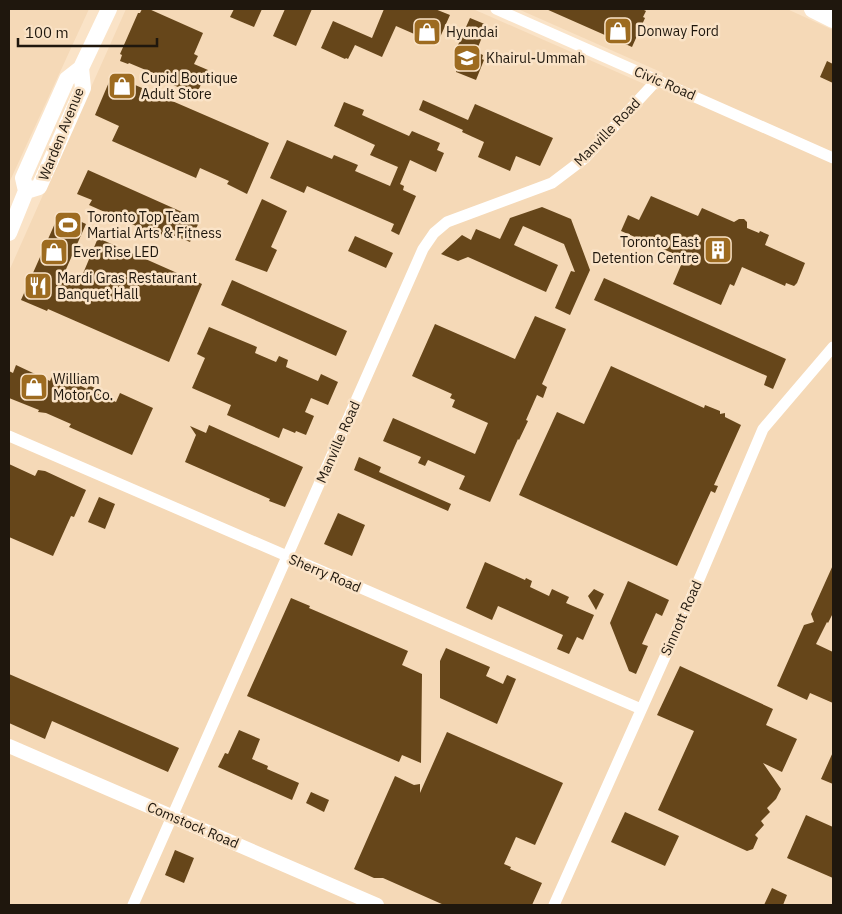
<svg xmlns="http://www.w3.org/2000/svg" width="842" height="914" font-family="'IBM Plex Sans',sans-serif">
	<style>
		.built { fill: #f5d9b7 }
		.building { fill: #66461a }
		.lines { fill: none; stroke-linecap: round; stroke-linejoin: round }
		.minor { stroke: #fff; stroke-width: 11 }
		.tertiary { stroke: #fff; stroke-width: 14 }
		.secondary { stroke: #fff; stroke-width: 16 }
		.primary { stroke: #fff; stroke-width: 18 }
		.labels { text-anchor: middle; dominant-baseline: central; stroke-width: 5; stroke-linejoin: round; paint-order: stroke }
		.poi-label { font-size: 14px; fill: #1f170d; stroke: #fae3c7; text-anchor: start }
		.street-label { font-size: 14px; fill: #1f170d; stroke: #fae3c7 }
	</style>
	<rect width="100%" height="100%" fill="#fae3c7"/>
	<path class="built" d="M9,9H89L9,183Z
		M126,9H473L658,90L663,73L518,9H787L833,30V905H9V271Z"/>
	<path class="building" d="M142,9H149L203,33L194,54L198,56L194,64L208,70L197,93L187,88L185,90L171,84L172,81L129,63L128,64L120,61L122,55L120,54L138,13H140Z
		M234,9H262L254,27L230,17Z
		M285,9H312L296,46L273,36Z
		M384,9H435L450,15L437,44L396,26L382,57L355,45L348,59L346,58L345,59L321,48L333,21L372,38Z
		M546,9H642L646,11L643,17L645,18L632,47Z
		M470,18L487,25L476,52L483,55L482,59L484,60L476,80L456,72L462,57L454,54Z
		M827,61L833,64V83L820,77Z
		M112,75L269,143L247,194L227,184L229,181L200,168L196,178L112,141L119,126L95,115Z
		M423,100L468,120L475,104L553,138L540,166L516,156L510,171L478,157L484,142L462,132L463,130L419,110Z
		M344,102L364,110L362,115L409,136L412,131L440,143L437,150L444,153L436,172L410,160L400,184L404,186L403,190L416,196L399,235L391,231L394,224L307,186L304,193L270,178L287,140L332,159L334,155L358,165L355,171L390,186L398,167L370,155L375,145L334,126Z
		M88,170L200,220L190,242L163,231L161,237L89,205L92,200L77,194Z
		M651,196L698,216L702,208L734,222L739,219H744L747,222V228L759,233L760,231L769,235L765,245L805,263L797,283L794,286L786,283L785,286L742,267L734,286L730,284L721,305L673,284L684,258L621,231L628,215L639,220Z
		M262,199L287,211L271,247L277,250L267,272L235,260Z
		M542,207L571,219L590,270L570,315L555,308L571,271L575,272L564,244L523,226L514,245L558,265L546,292L468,257L458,261L441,254L462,235L471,240L476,229L500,239L510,218Z
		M60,212L86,224L63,276L79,283L98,238L202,284L169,362L48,309L47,311L21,300Z
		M355,236L393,253L386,268L348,251Z
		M604,278L786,359L773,389L764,385L767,376L594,300Z
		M232,280L347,331L336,356L221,305Z
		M535,316L566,329L542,384L547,387L543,398L537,395L526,420L528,421L519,440L518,439L490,502L459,489L465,476L428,460L425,466L418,463L421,457L383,441L393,418L475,454L488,423L452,407L455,400L450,398L452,394L412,376L435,324L515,359Z
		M209,327L257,347L255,353L276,362L279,356L288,360L286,367L318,381L321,374L338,382L328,405L311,398L305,412L314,416L306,435L296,431L295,433L283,428L279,438L227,415L231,405L192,388L205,358L197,354Z
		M16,365L50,381L54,372L87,389L89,385L95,388L94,392L116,402L120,393L153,408L132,455L69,427L71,424L46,413L38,412L39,410L9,398V371L13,373Z
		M611,366L704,408L705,405L720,411V414L725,413V417L741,425L714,485L718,486L715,493L711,491L677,566L519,495L557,412L584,424Z
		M209,425L303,467L285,507L269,501L270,499L185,462L196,435L190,426L206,433Z
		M359,457L381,467L379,472L451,504L448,511L354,470Z
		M9,464L35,476L38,470L45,471L86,490L74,517L71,516L53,556L9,537Z
		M99,497L115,504L105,529L88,522Z
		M338,513L365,525L352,556L324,544Z
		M485,562L525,580L526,578L532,581L530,587L549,596L552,589L569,597L566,603L594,615L583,640L577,637L569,654L557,649L563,635L498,606L492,620L466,608Z
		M833,565V613L828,623L827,622L816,644L833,652V703L810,693L807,700L777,686L804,625L814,622L811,614Z
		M628,581L669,600L662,616L656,613L642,644L648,646L636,674L629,671L610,623Z
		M594,589L604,594L596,610L588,596Z
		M291,598L310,606L309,608L408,651L402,665L422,674L421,763L402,755L399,762L247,696Z
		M446,648L490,667L486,676L503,684L507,675L516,679L497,724L440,698V661Z
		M680,666L773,709L766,725L797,739L782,772L763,763L781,789L776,799L767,808L770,812L761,821L764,825L755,835L758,838L753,849L747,851L658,810L694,731L657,715Z
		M9,674L179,748L168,772L52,721L45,739L9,723Z
		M239,730L260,739L252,759L268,766L267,769L299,783L292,800L218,767L225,753L228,754Z
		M447,732L563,783L535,845L516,837L504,864L511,867L510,869L542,883L532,905H444L383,878H374L354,869L395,776L414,785L420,784V793Z
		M833,752V784L821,779Z
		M311,792L329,800L324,812L306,803Z
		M625,812L679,836L665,866L611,842Z
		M806,815L833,827V878L787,858Z
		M175,850L194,858L184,883L165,875Z
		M772,888L787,895L783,905H764Z"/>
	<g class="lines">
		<path class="minor" d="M496,9L833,158
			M9,436L641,709
			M133,905L423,249L434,233L447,222L552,183L585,158L657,80
			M554,905L689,603L763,429L833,347"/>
		<path class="tertiary" d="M9,746L377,905"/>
		<path class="secondary" d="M26,191L39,187L83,88L81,68
			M9,233L26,191L23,178L67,79L81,68L109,9"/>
		<path class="primary" d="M813,9L833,19"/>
	</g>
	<defs>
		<symbol id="shop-square" viewBox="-11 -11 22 22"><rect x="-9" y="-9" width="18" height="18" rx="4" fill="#9d6b20" stroke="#fae3c7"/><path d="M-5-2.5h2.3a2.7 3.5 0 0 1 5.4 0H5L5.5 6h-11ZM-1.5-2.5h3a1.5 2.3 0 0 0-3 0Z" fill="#fff"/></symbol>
		<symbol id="school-square" viewBox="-11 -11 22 22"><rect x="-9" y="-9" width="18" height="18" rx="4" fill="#9d6b20" stroke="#fae3c7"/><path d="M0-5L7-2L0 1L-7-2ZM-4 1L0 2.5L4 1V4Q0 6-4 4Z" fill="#fff"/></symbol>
		<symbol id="stadium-square" viewBox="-11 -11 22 22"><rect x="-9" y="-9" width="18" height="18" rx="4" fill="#9d6b20" stroke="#fae3c7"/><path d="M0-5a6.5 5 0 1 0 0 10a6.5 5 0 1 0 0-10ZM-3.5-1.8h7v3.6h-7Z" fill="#fff"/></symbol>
		<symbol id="building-square" viewBox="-11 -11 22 22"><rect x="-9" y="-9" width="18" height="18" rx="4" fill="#9d6b20" stroke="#fae3c7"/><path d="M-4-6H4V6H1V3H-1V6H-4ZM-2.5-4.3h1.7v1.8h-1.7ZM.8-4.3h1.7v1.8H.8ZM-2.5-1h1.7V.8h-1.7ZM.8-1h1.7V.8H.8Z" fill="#fff"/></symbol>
		<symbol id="restaurant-square" viewBox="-11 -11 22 22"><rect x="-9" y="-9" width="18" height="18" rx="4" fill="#9d6b20" stroke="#fae3c7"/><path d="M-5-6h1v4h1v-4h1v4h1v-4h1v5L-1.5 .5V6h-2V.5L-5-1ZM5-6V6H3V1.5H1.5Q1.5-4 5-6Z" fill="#fff"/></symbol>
	</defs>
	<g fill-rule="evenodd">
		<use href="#shop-square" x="602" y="15" width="32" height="32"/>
		<use href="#shop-square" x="411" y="16" width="32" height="32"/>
		<use href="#school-square" x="451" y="42" width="32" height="32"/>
		<use href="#shop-square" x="106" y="70" width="32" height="32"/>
		<use href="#stadium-square" x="52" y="209" width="32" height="32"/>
		<use href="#building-square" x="702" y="234" width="32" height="32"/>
		<use href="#shop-square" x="38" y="236" width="32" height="32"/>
		<use href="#restaurant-square" x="22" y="270" width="32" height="32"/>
		<use href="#shop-square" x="18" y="371" width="32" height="32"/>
	</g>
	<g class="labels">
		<g class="poi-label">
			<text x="637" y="31">Donway Ford</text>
			<text x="446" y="32">Hyundai</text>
			<text x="486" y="58">Khairul-Ummah</text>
			<text x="141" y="78">Cupid Boutique<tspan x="141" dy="16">Adult Store</tspan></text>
			<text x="87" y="217">Toronto Top Team<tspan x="87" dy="16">Martial Arts &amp; Fitness</tspan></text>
			<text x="699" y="242" text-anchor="end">Toronto East<tspan x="699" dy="16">Detention Centre</tspan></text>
			<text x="73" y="252">Ever Rise LED</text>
			<text x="57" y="278">Mardi Gras Restaurant<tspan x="57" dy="16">Banquet Hall</tspan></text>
			<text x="53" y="379">William<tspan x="53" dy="16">Motor Co.</tspan></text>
		</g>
		<g class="street-label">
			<text transform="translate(665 83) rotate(23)">Civic Road</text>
			<text transform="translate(607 132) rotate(-46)">Manville Road</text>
			<text transform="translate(61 134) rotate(-68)">Warden Avenue</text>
			<text transform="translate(338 442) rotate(-66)">Manville Road</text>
			<text transform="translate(325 573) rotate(23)">Sherry Road</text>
			<text transform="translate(681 618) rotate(-66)">Sinnott Road</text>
			<text transform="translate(193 825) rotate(23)">Comstock Road</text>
		</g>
	</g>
	<rect width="842" height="914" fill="none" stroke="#1f170d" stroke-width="20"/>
	<path d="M18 38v8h139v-8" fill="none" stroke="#1f170d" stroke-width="2.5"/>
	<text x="25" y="38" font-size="15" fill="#1f170d" stroke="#fae3c7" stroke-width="4" paint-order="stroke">100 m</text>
</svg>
